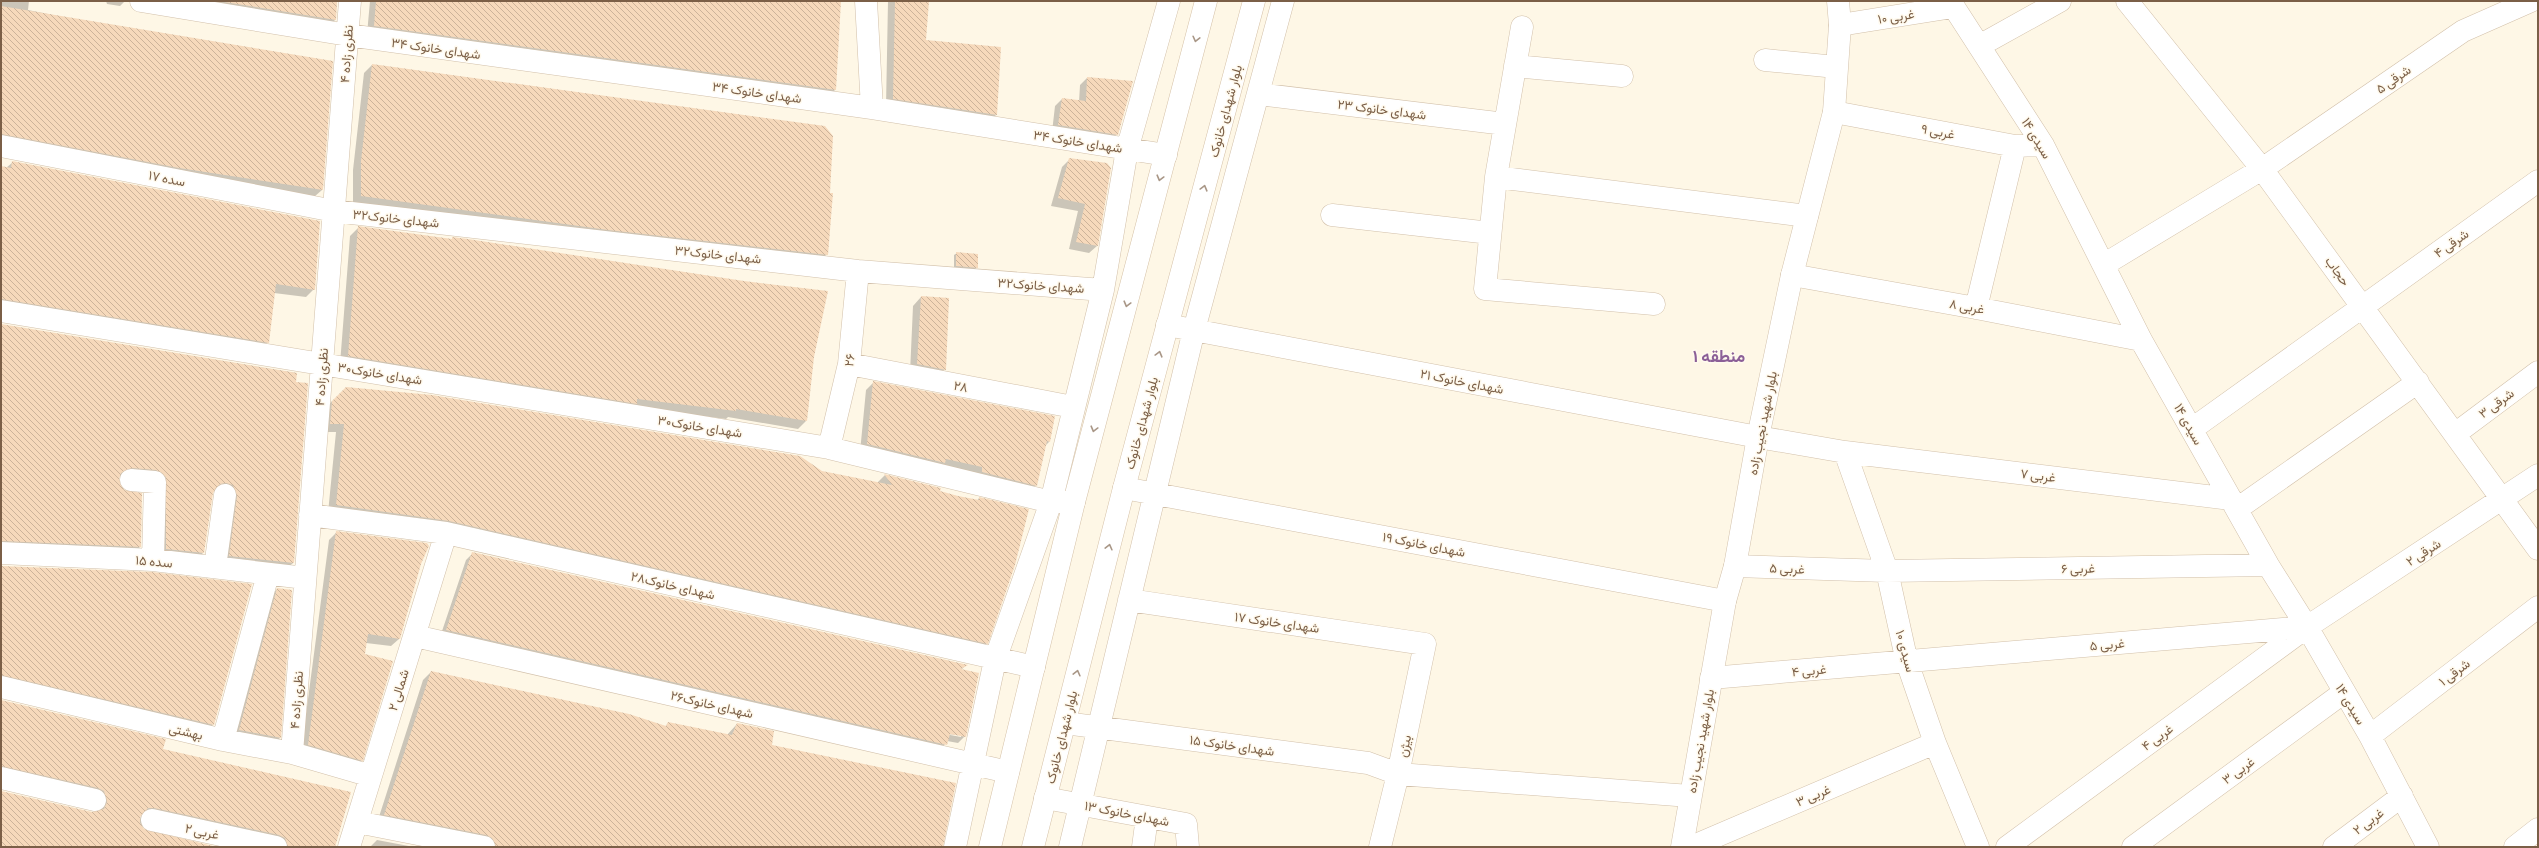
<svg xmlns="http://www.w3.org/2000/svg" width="2539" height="848" font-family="Barlow,Vazirmatn,sans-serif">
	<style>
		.shadow { fill: #0003; fill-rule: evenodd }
		.building { fill: url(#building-back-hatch) }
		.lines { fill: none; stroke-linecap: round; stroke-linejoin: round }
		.minor-casing { stroke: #d2c0aa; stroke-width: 23 }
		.tertiary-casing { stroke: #d2c0aa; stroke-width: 23 }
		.secondary-casing { stroke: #d5c1a7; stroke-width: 23 }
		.minor { stroke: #fff; stroke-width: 22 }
		.tertiary { stroke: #fff; stroke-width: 22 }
		.secondary { stroke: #fff; stroke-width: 22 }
		.oneway { stroke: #a99787 }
		.labels { text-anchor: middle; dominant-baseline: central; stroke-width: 3; stroke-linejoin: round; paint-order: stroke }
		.street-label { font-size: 13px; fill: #7b5f47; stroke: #fffaee }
		.district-label { font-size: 17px; font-weight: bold; fill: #8b5f97; stroke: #fffaee }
	</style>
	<defs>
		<pattern id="building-back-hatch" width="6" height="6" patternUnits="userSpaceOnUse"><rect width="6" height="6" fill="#f6d9bb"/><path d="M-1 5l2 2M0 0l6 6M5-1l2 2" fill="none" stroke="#ccb39a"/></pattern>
	</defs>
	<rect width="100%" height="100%" fill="#fef7e6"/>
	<path class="shadow" d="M1,1H29L28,10L58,16L322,190L314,197L1,143Z
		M106,1H125L120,6L107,4Z
		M162,1H337L335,20L327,28Z
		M370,1H840L835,90L827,98L367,34Z
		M888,1H928L925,41L1000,48L996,115L989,122L886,106Z
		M372,65L827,254L818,263L353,204V170L364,73Z
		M1087,78L1117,134L1110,141L1052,132L1055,106L1062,99L1079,102L1080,85Z
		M1070,159L1107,164L1097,246L1089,253L1069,249L1078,211L1051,206L1062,167Z
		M13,162L314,289L306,297L274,293L268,342L260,350L1,308V167L6,168Z
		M359,227L451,240L453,238L813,357L806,421L798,429L728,417L726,419L632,407L340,364L350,236Z
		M957,253L977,267L974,270L954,268V255Z
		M921,297L945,369L936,378L910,373L913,306Z
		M1,325L296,373L293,563L285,570L222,564L218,490L212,492L203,553L195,561L158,556L159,485L123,475L118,477L140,547L132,554L1,548Z
		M874,382L1054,417L1049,442L1045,446L1036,485L1029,493L860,452L866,390Z
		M332,401L821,472L877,483L885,475L940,489L939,492L977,501L979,498L987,643L978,651L328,513L336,432H322L324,410Z
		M337,532L420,563L399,639L391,646L366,643L363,655L362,760L354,768L301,752L329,540Z
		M473,553L966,665L961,670L965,736L958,743L947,741L940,751L440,637L466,560ZM945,734L961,735V737Z
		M1,566L213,725L205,732L1,684Z
		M277,589L280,738L272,745L232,738L270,597Z
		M431,672L665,727L668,723L727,735L737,724L942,847H484L377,823L423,680Z
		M1,701L162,750L333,847H276L271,842L140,815L143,830L213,847H1V792L92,813L100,812L99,804L1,775Z
		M377,840L414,847H370Z"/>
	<path class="building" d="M218,1H337L336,20Z
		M376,1H841L836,90L374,26Z
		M895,1H929L926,40L1001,47L997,115L893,99Z
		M1,6L333,61L323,190L179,168L1,134Z
		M372,64L825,126L833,136L830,193H833L828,255L608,230L361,196V161Z
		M1087,77L1133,81L1118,135L1058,125L1062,98L1086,101Z
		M1069,158L1107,163L1111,168L1098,246L1076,242L1085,204L1058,198Z
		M12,161L320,221L315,290L276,284L269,343L1,299V166L11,168Z
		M358,226L452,239V237L468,239L744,281L828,291L814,357L807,421L736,409V411L637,399V404L348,356Z
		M956,252L978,254V268L956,266Z
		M921,296L949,298L946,370L917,364Z
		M1,324L297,373L296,382L308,383L294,563L229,556L237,496L233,485L226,483L220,484L213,493L204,553L166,549V477L156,470L132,468L121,473L119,479L124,490L142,493L141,547L1,541Z
		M873,381L1055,416L1050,442L1047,441L1037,486L982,472V467L946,459L945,463L867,444Z
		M346,387L432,395L800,456L822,471L892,485L884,474L941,488L940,491L958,496L979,500V497L1029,509L1015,565L988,644L449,521L336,505L344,424H330L332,401Z
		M336,531L427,543L429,546L421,564L400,639L368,634L365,654L393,661L363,761L308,745Z
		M472,552L968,665L961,669L979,673L966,737L950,734L947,745L446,630Z
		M1,566L152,572L252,584L214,725L1,675Z
		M277,588L292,590L281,738L239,730Z
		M431,671L629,714L666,726L668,722L732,735L737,723L774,731L772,745L956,783L943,847H496L492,838L486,835L384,815Z
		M1,700L166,739L163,749L351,792L335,847H288L285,838L279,835L154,808H148L140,817V823L144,829L217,847H1V791L92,812L104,809L107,802L104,791L98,788L1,766Z"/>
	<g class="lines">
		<defs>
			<path id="minor" d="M141,1L348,35L872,108L1166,155
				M866,1L872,108
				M1950,1L2043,145L2141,340L2268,565L2307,627L2370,736L2428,847
				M2127,1L2262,169L2538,549
				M1840,25L1953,7
				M1522,27L1496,177L1485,289L1654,304
				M1979,46L2060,1
				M1765,60L1836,67
				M1515,66L1622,76
				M1258,94L1505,124
				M1834,112L2015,146L2043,145
				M1,146L334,211L858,271L1103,290
				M1496,177L1807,216
				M1332,215L1490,233
				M2105,264L2262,169L2463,31L2531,1
				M1792,275L1976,308L2141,340
				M1976,308L2015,146
				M1,311L829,448L1051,502H1074
				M1167,325L1758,437L1845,452L2231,499
				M849,364L1073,407
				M2192,429L2538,181
				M2455,434L2538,372
				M829,448L849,364L858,271
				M1845,452L1887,571L1907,662L1935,743L1978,847
				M131,480L155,482L153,560
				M1124,488L1725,601
				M2237,509L2418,382
				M310,515L446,533L1034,667
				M1,553L153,560L305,578
				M1735,566L1887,571L2268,565
				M215,567L225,495
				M1129,600L1425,644L1398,774L1380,847
				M415,636L1008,772
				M1711,678L2307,627
				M1,687L223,740L292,753L371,776
				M1065,723L1368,763L1398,774L1690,796
				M2370,736L2538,607
				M223,740L268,574
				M292,753L350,1
				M1,778L95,800
				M1045,798L1186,824L1188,847
				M152,820L276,847
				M357,822L484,847
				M349,847L446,533
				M955,847L995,660L1051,502L1103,290L1127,150L1169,1
				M1070,847L1194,330L1283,1
				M1143,847L1147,817
				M1691,847L1935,743
				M2007,847L2307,627L2538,475
				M2133,847L2343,693
				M2334,847L2402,796
				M2515,847L2538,829"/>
			<path id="tertiary" d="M1682,847L1725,601L1735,566L1758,437L1792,275L1834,112L1840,25L1838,1"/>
			<path id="secondary" d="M990,847L1074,502L1206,1
				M1033,847L1124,488L1254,1"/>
		</defs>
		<use href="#minor" class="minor-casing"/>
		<use href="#tertiary" class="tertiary-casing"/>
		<use href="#secondary" class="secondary-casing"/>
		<use href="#minor" class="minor"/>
		<use href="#tertiary" class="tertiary"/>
		<use href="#secondary" class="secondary"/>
	</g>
	<defs><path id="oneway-chevron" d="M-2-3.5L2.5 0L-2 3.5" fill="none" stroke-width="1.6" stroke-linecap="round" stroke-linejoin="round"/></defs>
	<g class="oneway">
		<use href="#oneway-chevron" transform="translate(1196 39) rotate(104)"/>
		<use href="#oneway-chevron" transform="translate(1160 178) rotate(105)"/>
		<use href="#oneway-chevron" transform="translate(1204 188) rotate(-75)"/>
		<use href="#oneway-chevron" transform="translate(1127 304) rotate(105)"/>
		<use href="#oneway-chevron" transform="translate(1159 354) rotate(-75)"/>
		<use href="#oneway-chevron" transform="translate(1094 429) rotate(105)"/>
		<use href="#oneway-chevron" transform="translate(1109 547) rotate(-76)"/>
		<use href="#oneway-chevron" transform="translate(1077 673) rotate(-76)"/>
	</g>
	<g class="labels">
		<g class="street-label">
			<text transform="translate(1896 16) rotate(-9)">غربی ۱۰</text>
			<text transform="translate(436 48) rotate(8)">۳۴ شهدای خانوک</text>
			<text transform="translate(346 54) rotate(-86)">نظری زاده ۴</text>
			<text transform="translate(2393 79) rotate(-35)">شرقی ۵</text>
			<text transform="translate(757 92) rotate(8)">۳۴ شهدای خانوک</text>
			<text transform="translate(1382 109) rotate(7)">شهدای خانوک ۲۳</text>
			<text transform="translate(1225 111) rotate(-75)">بلوار شهدای خانوک</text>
			<text transform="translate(1938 131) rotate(11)">غربی ۹</text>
			<text transform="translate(2037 138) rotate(59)">سیدی ۱۴</text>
			<text transform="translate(1078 141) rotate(9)">۳۴ شهدای خانوک</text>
			<text transform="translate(167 178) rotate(11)">سده ۱۷</text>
			<text transform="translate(396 218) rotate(6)">شهدای خانوک۳۲</text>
			<text transform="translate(2451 243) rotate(-35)">شرقی ۴</text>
			<text transform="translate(718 254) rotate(6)">شهدای خانوک۳۲</text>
			<text transform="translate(2338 271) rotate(54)">حجاب</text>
			<text transform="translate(1041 285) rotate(4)">شهدای خانوک۳۲</text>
			<text transform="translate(1967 306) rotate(10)">غربی ۸</text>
			<text transform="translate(849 360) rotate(-81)">۲۶</text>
			<text transform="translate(380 373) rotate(9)">شهدای خانوک۳۰</text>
			<text transform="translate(321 377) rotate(-86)">نظری زاده ۴</text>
			<text transform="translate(1462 381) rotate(11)">شهدای خانوک ۲۱</text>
			<text transform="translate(961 386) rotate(11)">۲۸</text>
			<text transform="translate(2496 403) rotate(-36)">شرقی ۳</text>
			<text transform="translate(1141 423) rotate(-75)">بلوار شهدای خانوک</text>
			<text transform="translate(1762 423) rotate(-79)">بلوار شهید نجیب زاده</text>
			<text transform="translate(2189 424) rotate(61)">سیدی ۱۴</text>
			<text transform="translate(700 426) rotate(9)">شهدای خانوک۳۰</text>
			<text transform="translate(2038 475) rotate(7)">غربی ۷</text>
			<text transform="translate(1424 544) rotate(11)">شهدای خانوک ۱۹</text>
			<text transform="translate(2423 552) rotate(-33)">شرقی ۲</text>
			<text transform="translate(154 561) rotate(5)">سده ۱۵</text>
			<text transform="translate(1787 568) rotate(2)">غربی ۵</text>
			<text transform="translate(2078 568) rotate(-1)">غربی ۶</text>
			<text transform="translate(673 585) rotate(13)">شهدای خانوک۲۸</text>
			<text transform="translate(1277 622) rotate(8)">شهدای خانوک ۱۷</text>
			<text transform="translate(2107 644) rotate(-5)">غربی ۵</text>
			<text transform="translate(1906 651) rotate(75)">سیدی ۱۰</text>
			<text transform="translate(1809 670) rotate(-5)">غربی ۴</text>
			<text transform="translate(2454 672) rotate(-37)">شرقی ۱</text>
			<text transform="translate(398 690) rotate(-73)">شمالی ۲</text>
			<text transform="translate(296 700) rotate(-86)">نظری زاده ۴</text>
			<text transform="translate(712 704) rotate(13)">شهدای خانوک۲۶</text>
			<text transform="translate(2351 704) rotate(59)">سیدی ۱۴</text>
			<text transform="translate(186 731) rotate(13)">بهشتی</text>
			<text transform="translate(1061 737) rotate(-76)">بلوار شهدای خانوک</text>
			<text transform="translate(2157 737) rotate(-36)">غربی ۴</text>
			<text transform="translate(1700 741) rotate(-80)">بلوار شهید نجیب زاده</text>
			<text transform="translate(1232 745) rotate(8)">شهدای خانوک ۱۵</text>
			<text transform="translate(1404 746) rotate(-78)">بیژن</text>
			<text transform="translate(2238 770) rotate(-36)">غربی ۳</text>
			<text transform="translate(1813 795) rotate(-23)">غربی ۳</text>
			<text transform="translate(1127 813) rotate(11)">شهدای خانوک ۱۳</text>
			<text transform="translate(2368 821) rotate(-37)">غربی ۲</text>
			<text transform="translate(202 831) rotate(12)">۲ غربی</text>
		</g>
		<g class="district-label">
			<text x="1719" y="355">منطقه ۱</text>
		</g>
	</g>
	<rect width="2539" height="848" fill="none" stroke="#7b5f47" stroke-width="4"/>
</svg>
